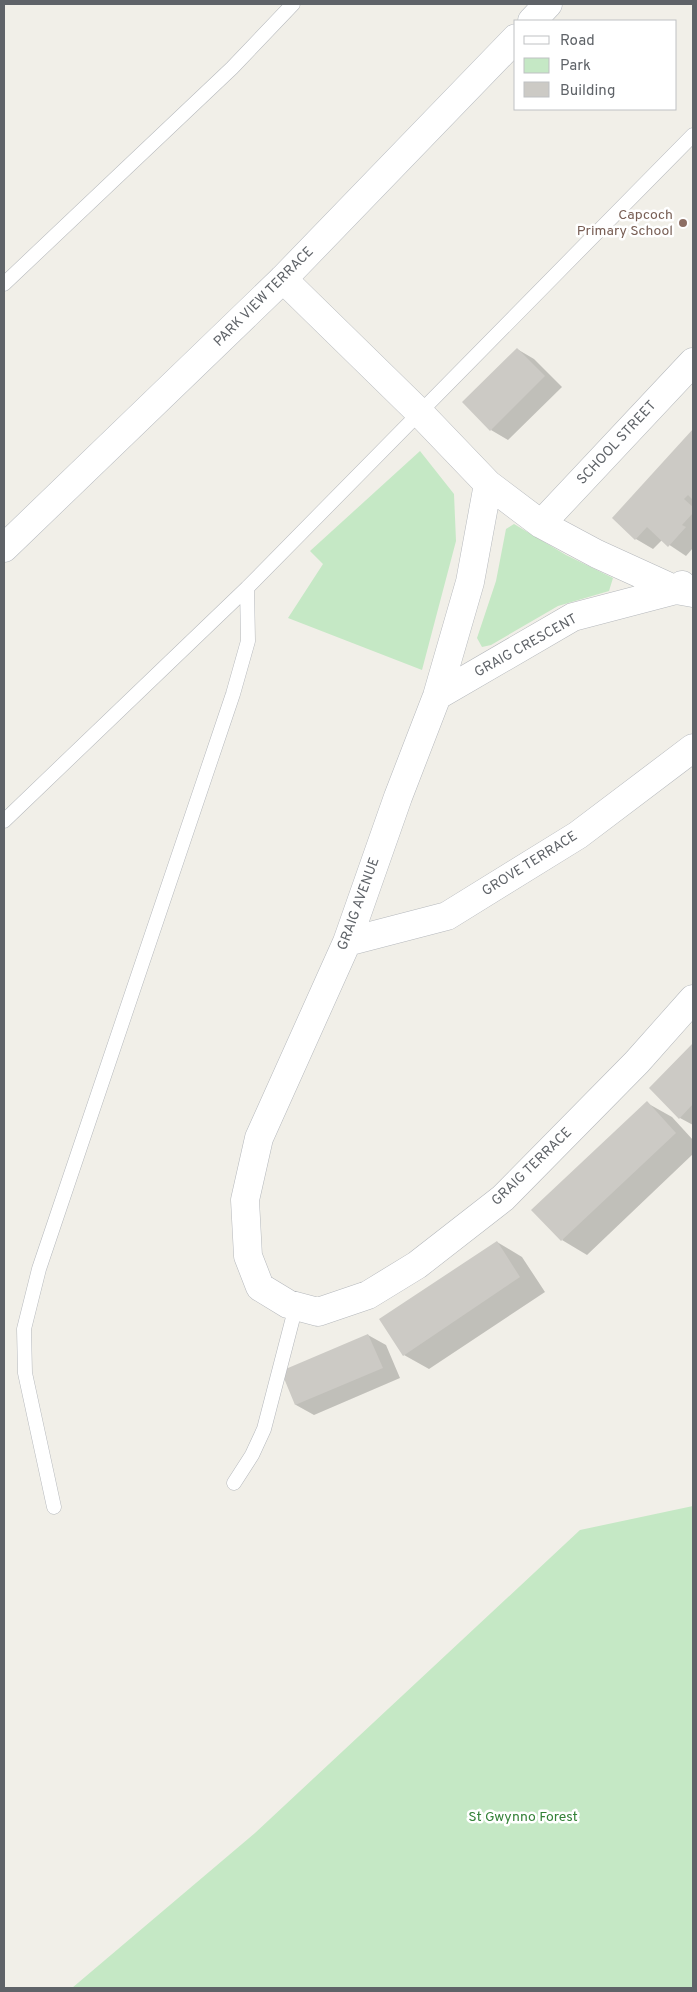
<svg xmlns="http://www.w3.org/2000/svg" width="697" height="1992" font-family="Overpass,sans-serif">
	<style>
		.green { fill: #c5e8c5 }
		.shadow { fill: #0003 }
		.building { fill: #cccac5 }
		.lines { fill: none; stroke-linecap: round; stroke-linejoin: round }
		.service-casing { stroke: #b5b8bc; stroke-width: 15 }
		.minor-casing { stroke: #b5b8bc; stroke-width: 29 }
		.secondary-casing { stroke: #b6babf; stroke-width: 29 }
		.service { stroke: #fff; stroke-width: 14 }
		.minor { stroke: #fff; stroke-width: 28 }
		.secondary { stroke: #fff; stroke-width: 28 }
		.education-dot { fill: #8d6e63; stroke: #fff; stroke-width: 2 }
		.labels { text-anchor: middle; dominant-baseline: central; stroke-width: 5; stroke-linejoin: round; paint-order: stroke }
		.education-label { font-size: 14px; fill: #785e54; stroke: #fff; text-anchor: end }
		.street-label { font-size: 14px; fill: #5f6368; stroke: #fff }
		.park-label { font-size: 14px; fill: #348238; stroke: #fff }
	</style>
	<rect width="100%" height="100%" fill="#f1efe8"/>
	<path class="green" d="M420,451L454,494L456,541L422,670L288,618L323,564L310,551Z
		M514,524L566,555L613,578L609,591L558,606L491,645L482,647L477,638L496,581L506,529Z
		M693,1506V1988H72L255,1833L580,1530Z"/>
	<path class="shadow" d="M517,349L534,359L562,387L508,440L491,430Z
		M693,431V548L686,556L662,540L653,549L636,539L613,518Z
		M693,1044V1125L680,1118L650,1088Z
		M647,1103L672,1117L693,1140V1154L587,1255L562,1240Z
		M497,1242L522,1257L545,1292L429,1369L404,1355Z
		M368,1335L386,1345L400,1378L314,1415L296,1405L282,1372Z"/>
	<path class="building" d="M517,348L545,376L490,431L462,402Z
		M693,429V500L688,495L684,499L693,507V513L682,525L686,527L668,547L647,527L635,540L612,518Z
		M693,1043V1104L679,1119L649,1088Z
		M647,1101L676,1133L561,1241L531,1210Z
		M497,1241L520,1277L403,1356L379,1319Z
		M368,1334L383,1368L295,1405L281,1371Z"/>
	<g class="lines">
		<defs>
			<path id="service" d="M4,284L232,68L293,4
				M4,821L247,588L693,135
				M234,1483L252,1455L264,1429L296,1306
				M54,1507L25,1373L24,1329L39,1269L233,694L248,641L247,588"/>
			<path id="minor" d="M283,279L419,412L488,484L541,524L597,554L676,590L693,593
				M488,484L470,582L437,696L398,797L347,942L259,1138L245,1200L248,1256L260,1287L288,1304L318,1312L368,1295L417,1265L503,1198L637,1062L693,999
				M541,524L693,362
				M437,696L573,617L676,590L682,585
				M347,942L447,916L578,835L693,748"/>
			<path id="secondary" d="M532,21L548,4
				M4,548L283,279L516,38"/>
		</defs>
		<use href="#service" class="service-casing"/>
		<use href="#minor" class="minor-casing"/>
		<use href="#secondary" class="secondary-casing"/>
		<use href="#service" class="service"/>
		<use href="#minor" class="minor"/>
		<use href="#secondary" class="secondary"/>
	</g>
	<circle class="education-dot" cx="683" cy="223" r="5"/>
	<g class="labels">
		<g class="education-label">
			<text x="673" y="215">Capcoch<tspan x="673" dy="16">Primary School</tspan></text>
		</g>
		<g class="street-label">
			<text transform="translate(264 297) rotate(-45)">PARK VIEW TERRACE</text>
			<text transform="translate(617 443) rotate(-47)">SCHOOL STREET</text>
			<text transform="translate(526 646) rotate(-29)">GRAIG CRESCENT</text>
			<text transform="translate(530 864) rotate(-32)">GROVE TERRACE</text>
			<text transform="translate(359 904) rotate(-70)">GRAIG AVENUE</text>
			<text transform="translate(532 1167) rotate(-44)">GRAIG TERRACE</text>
		</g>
		<g class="park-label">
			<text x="523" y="1817">St Gwynno Forest</text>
		</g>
	</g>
	<rect width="697" height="1992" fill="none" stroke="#5f6368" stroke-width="10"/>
	<rect x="514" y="20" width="162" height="90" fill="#ffffff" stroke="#bfc1c3"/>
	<rect x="524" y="36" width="25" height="8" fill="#ffffff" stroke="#bfc1c3"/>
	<text x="560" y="45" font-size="15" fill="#5f6368">Road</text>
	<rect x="524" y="58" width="25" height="15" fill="#c5e8c5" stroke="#bfc1c3"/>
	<text x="560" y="70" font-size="15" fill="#5f6368">Park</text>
	<rect x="524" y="82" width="25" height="15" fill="#cccac5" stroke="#bfc1c3"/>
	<text x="560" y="95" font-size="15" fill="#5f6368">Building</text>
</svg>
